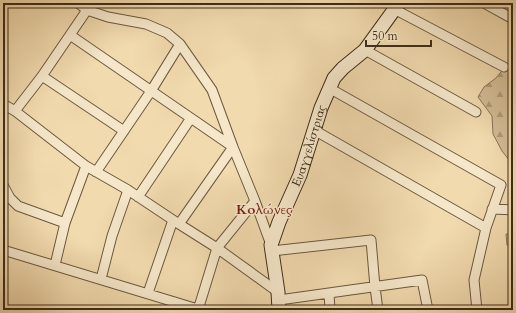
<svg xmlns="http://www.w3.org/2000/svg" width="516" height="313" font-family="Cardo,serif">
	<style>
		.forest { fill: url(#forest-firs); stroke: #887458 }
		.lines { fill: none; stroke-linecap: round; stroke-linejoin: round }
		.street-casing { stroke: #6b583f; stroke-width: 11 }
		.secondary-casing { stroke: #3e2c1a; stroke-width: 15 }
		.street { stroke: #f6e7ca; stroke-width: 9 }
		.secondary { stroke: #f6e7ca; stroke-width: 13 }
		.labels { text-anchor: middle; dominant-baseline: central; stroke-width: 3; stroke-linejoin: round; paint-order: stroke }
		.street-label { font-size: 12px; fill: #3e2c1a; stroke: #f6e7ca }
		.quarter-label { font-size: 14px; font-weight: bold; fill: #7a1f14; stroke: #f6e7ca }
	</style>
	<defs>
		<pattern id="forest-firs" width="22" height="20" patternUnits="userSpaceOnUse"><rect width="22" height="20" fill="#d3bc95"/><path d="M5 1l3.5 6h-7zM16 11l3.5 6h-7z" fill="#ad9979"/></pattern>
	</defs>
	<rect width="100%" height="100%" fill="#f1daae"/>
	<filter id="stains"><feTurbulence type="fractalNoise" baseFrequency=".005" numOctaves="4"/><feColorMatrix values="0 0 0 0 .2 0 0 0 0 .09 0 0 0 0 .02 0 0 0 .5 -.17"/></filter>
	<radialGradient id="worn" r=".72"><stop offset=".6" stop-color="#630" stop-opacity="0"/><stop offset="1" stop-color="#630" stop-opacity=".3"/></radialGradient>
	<path class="forest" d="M510,61H513V165L502,151L493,134L492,116L478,97L484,87L496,78Z
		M506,234H513V246L507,245Z"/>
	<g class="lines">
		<defs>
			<path id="street" d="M78,3L87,10L108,17L146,24L167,33L180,44L212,90L233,147L255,201L271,245
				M484,3L513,19
				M394,9L504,67
				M70,35L233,147L179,224
				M365,50L476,112
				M42,76L124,131
				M329,88L501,185L486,228L474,280L477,310
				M3,104L15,111L86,166L128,190L179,224L217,248L278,292
				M15,111L42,76L87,10
				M314,130L486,228
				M96,172L151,91L180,44
				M3,185L10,198L18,206L65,223
				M138,197L191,118
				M492,209L513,210
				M3,250L201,310
				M272,251L371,240L375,287L378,310
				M55,265L65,223L86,166
				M101,279L112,236L128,190
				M148,293L173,220
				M329,293L330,310
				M279,300L422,280L428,310
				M198,310L217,248L255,201"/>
			<g id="secondary">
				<path id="s1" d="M279,310L278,292L271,245L279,222L300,175L321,108L334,78L343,68L365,50L399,3"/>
			</g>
		</defs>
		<use href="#street" class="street-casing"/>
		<use href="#secondary" class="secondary-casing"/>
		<use href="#street" class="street"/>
		<use href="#secondary" class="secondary"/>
	</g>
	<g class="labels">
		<g class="street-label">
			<text stroke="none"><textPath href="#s1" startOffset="172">Ευαγγελίστριας</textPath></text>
		</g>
		<g class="quarter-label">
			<text x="264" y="209">Κολώνες</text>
		</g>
	</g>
	<rect width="516" height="313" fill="none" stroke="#f1daae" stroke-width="16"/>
	<rect x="4" y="4" width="508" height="305" fill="none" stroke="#3e2c1a" stroke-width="2"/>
	<rect x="8" y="8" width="500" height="297" fill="none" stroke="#3e2c1a"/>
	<path d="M366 40v6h65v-6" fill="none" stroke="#3e2c1a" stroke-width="2"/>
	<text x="372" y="40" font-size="12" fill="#3e2c1a" stroke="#f6e7ca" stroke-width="3" paint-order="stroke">50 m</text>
	<rect width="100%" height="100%" filter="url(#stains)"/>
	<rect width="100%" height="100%" fill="url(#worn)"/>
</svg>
